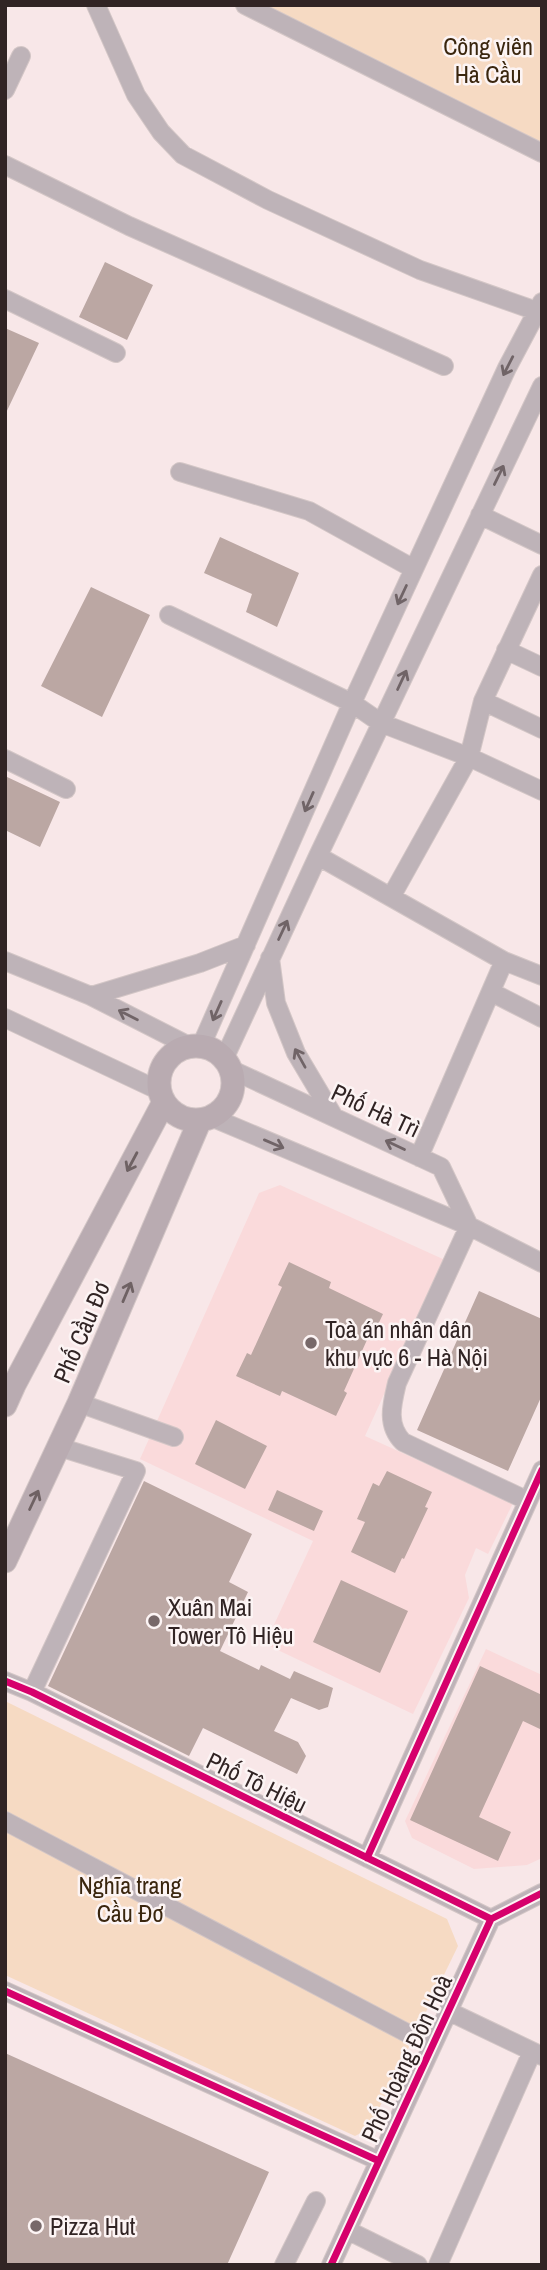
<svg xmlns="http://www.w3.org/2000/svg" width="547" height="2270" font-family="'Archivo Narrow',sans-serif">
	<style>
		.built { fill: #fadadb }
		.green { fill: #f6dac3 }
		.building { fill: #bba7a3 }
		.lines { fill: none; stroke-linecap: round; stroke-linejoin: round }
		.minor-casing { stroke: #d3c6c6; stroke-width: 20 }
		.major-casing { stroke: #d3c6c6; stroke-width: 25 }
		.minor { stroke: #beb3b8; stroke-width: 18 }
		.major { stroke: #b9abb1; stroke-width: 23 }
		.cycleway-casing { stroke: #fcf4f4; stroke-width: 11 }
		.cycleway { stroke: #d6006c; stroke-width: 7 }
		.oneway { stroke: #706467 }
		.oneway2 { stroke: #6e6163 }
		.poi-dot { fill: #776869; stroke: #fcf4f4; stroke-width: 2.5 }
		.labels { text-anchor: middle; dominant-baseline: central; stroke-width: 5; stroke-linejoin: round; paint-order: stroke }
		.park-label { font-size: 24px; fill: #3a260e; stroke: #fcf4f4 }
		.street-label { font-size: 24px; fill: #312424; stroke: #fcf4f4 }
		.poi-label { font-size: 24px; fill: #312424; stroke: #fcf4f4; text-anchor: start }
	</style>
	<rect width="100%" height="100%" fill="#f8e7e8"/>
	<path class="built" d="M280,1185L445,1260L365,1436L513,1503L488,1554L476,1548L465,1575L469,1598L413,1714L265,1644L313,1541L140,1459L259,1193Z
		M486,1649L542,1675V1858L527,1865L474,1869L412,1838L405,1821Z"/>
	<path class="green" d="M248,5H542V145Z
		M5,1701L447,1919L458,1946L369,2129L355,2136L5,1975Z"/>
	<path class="building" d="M105,262L153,285L127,340L79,317Z
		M5,328L39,343L5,415Z
		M220,537L299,573L277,627L246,612L252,594L204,573Z
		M91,587L150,615L102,717L41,686Z
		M5,776L60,802L40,847L5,830Z
		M289,1262L331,1282L329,1288L383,1314L374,1333L371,1331L344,1391L347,1393L336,1416L282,1391L280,1396L236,1376L247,1353L251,1355L282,1287L278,1285Z
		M479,1291L542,1319V1395L508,1471L417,1430Z
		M216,1420L267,1446L245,1489L195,1464Z
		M387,1471L432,1492L425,1507L428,1508L404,1559L402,1558L395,1573L351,1552L365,1522L357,1519L373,1483L379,1486Z
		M144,1481L252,1534L229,1582L248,1592L220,1651L259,1670L261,1665L290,1679L294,1671L333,1688L328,1707L319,1710L291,1698L274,1731L298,1742L306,1756L297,1774L203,1728L189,1756L48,1686Z
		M277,1490L323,1511L314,1531L268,1510Z
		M341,1580L408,1611L380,1673L313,1642Z
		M480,1666L542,1695V1730L523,1721L479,1817L511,1832L498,1861L410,1820Z
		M5,2053L269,2172L227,2265H5Z"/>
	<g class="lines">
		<defs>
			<path id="minor" d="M96,5L136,95L161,132L183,155L268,200L420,270L542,313
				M245,5L542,153
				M5,90L21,56
				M5,165L129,226L444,366
				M5,299L116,353
				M180,472L309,511L414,569
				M480,515L542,545
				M169,615L352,703L381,723L469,757L542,791
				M506,650L542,667
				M483,701L542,729
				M5,759L66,789
				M318,856L504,961L542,976
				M391,897L469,757L483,701L542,575
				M270,958L276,1003L296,1053L334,1117
				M5,961L91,996L189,1046
				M491,992L542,1018
				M91,996L200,963L246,945
				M5,1018L160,1091
				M201,1046L352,703L507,368L542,302
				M224,1059L318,856L542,386
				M230,1069L441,1167L469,1226
				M211,1117L469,1226L542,1263
				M419,1157L504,961
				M469,1226L397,1383C392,1404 386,1425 403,1442L528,1501
				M79,1403L174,1437
				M5,1681L32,1692L491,1919
				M32,1692L136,1471L59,1447
				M5,1821L407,2033
				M367,1858L542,1470
				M5,1991L379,2161
				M448,2011L542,2056
				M347,2230L418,2265
				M284,2265L316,2201
				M331,2265L491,1919L542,1893
				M438,2265L532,2052"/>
			<path id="major" d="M159 1083a37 37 0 1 1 74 0a37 37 0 1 1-74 0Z
				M5,1405L14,1385L164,1102
				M5,1561L79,1403L200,1120"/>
		</defs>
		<use href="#minor" class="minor-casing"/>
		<use href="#major" class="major-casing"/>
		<use href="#minor" class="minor"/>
		<use href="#major" class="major"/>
		<defs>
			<path id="cycleway" d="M5,1681L32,1692L491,1919
				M367,1858L542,1470
				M5,1991L379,2161
				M331,2265L491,1919L542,1893"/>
		</defs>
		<use href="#cycleway" class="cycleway-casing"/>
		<use href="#cycleway" class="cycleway"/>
	</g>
	<defs><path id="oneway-shaft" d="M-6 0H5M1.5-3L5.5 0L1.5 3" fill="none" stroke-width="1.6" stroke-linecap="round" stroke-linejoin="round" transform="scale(1.75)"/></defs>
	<g class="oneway">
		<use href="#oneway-shaft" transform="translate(508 366) rotate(117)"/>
		<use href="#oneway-shaft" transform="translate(499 475) rotate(-64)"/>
		<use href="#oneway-shaft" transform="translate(402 595) rotate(115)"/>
		<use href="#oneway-shaft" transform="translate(402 680) rotate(-65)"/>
		<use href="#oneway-shaft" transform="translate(309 802) rotate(114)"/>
		<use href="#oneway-shaft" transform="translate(283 930) rotate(-65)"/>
		<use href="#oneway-shaft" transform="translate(217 1011) rotate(114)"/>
		<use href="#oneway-shaft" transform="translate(128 1015) rotate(-153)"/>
		<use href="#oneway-shaft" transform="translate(300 1058) rotate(-119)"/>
		<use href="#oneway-shaft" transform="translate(274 1144) rotate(23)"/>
		<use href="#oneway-shaft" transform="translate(395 1145) rotate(-155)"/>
	</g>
	<g class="oneway2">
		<use href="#oneway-shaft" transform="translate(132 1162) rotate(118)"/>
		<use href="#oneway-shaft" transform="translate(127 1292) rotate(-67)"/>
		<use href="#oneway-shaft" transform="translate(34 1500) rotate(-65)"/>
	</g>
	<g class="poi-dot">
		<circle cx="311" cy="1343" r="7"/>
		<circle cx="154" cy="1621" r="7"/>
		<circle cx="36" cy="2226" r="7"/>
	</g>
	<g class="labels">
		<g class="park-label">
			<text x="488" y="46">Công viên<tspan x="488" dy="28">Hà Cầu</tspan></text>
			<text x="130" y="1885">Nghĩa trang<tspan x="130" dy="28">Cầu Đơ</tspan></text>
		</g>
		<g class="street-label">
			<text transform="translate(376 1110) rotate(25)">Phố Hà Trì</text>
			<text transform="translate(81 1332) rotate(-67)">Phố Cầu Đơ</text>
			<text transform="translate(257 1782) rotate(26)">Phố Tô Hiệu</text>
			<text transform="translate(406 2058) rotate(-65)">Phố Hoàng Đôn Hoà</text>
		</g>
		<g class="poi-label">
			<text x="325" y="1329">Toà án nhân dân<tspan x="325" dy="28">khu vực 6 - Hà Nội</tspan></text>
			<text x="168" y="1607">Xuân Mai<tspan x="168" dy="28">Tower Tô Hiệu</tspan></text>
			<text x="50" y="2226">Pizza Hut</text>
		</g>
	</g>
	<rect width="547" height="2270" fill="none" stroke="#312424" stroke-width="14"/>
</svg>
